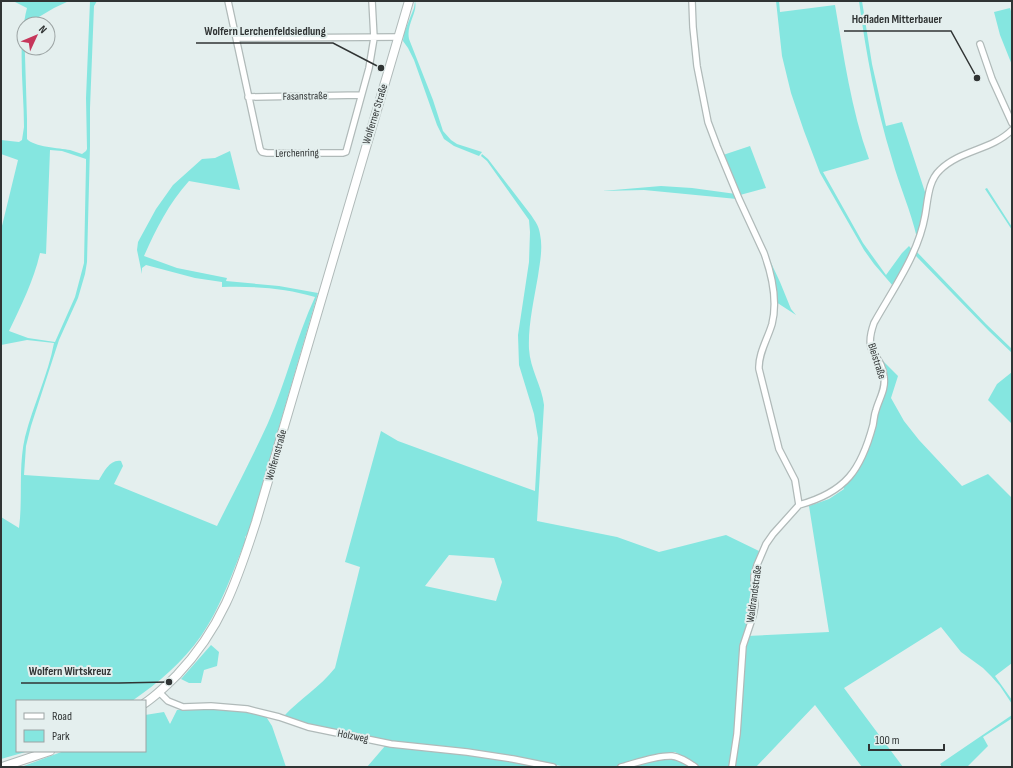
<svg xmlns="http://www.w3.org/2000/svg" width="1013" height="768" font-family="'Sofia Sans Condensed',sans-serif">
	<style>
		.green { fill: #85e6e0; fill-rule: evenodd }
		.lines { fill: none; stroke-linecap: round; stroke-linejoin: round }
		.street-casing { stroke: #b0bab9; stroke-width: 8 }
		.secondary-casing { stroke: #b0bab9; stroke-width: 10 }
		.street { stroke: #fff; stroke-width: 5.5 }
		.secondary { stroke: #fff; stroke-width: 8 }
		.labels { text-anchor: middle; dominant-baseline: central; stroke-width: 4; stroke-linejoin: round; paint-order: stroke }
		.street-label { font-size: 11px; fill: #303434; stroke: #e4efee }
		.leader { fill: none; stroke: #303434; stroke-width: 1.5 }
		.callout-dot { fill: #303434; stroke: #e4efee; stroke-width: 1.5 }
		.callout-label { font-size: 12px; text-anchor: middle; font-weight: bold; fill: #303434; stroke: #e4efee; stroke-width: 4; stroke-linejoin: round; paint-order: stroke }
	</style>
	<rect width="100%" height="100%" fill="#e4efee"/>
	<path class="green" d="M13,1H69L54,8L27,24H24L27,119V139C34,147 59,148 70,150C74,151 78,153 82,154L86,151L87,149L86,98L90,1H97L94,6L90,108V146L87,262L85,274L78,298L59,340L31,426L26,446L24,475L99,480C104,472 110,459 121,461L123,466L114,484L217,526C234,492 252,458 268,423C286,382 296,338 315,297C285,288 253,286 222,287V282L195,278L146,265L142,268V274L137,250L138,242L156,209L173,185L202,159L215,158L230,151L240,190L189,181C169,203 156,229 144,256L177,268L227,278L226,281L279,286L318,293L248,534L245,537L246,539C234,569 220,609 201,636C183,662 158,683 132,701H17V751H29L1,759V517L19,528C23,498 18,467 25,437C33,405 48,375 54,343L27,340L1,345V230L18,160L1,154V140L19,142L22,140L24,127C24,88 17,47 27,8ZM50,150L62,151L86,159V164L84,263L75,297L55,342L28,338L9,331C21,306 34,280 40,253L46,254Z
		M415,1C418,13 406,24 409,39L433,100L443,131L451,140L457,144L482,152L479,156L454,146L444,139L437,125L414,60L408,48L403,41L404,33L414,8Z
		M776,1H779L780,12L835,5C844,57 851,109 869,159L823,172L863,243L886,275L902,253L909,246L913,251L893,286L874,264L864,250L820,173L804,131L791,93L782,56Z
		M859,1H862L872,64L886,126L902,122L926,195L923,221L917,238C911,211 899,185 892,159C876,107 866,54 859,1Z
		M1010,8L1012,14V65L1000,35L994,12Z
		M750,146L766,188L740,195L723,155Z
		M482,154L488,159L531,215C535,221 539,226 540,234C543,248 540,262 538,276C534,300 528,325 529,349C530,369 542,386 544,405L537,521L617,537L659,552L726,535L759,551L755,565L753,606L741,645L735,740L730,767H699L689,760L675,752L646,758L615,767H566L502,754L417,745L355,735L299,722L284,716C300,699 320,687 335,668L360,567L345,562L381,431L398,441L535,491L538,438L534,414L519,365L518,335L529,262L530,232L529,220L487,161L481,156ZM449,555L494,558L502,582L496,601L425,586Z
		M661,186L692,188L736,194L737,199L644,190L602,191Z
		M987,188L1012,227V230L985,189Z
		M916,251L986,324L1012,349V353L989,331L916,256L913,255Z
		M766,252L780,282L791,309L796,315L776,302Z
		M873,346L877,355L898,376L891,398L904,421L919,440L962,486L988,474L1012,498V663L995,676L1012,700V704L1000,686L991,676L983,668L961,652L941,627L844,688L903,767H862L815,705L756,767H734L739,738L745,647L747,636L829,632L809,506L829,499L844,489L843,487L856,472L861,464L886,389Z
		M1012,372V424L988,400L997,384Z
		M211,645L219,652L217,666L204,670L201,683H189L181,679Z
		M201,709H228L265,715L272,726L286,767H21L64,751H145V715L164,712L170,724L177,710Z
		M1012,715L1011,719L983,737L988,746L967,767H942L940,764Z
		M385,746C438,752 492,757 545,767H367Z
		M673,758L691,767H633L661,759Z"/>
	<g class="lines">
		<defs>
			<path id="street" d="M228,1L260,149L262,152L267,153H343L346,152L369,68L374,38L372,1
				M692,1L693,27L697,66L708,122L717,146L739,199L764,253C772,275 778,300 772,324C768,338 758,354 759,369L779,449L795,480L799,505L773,534L766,544L757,565L754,576L755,606L753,616L743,646L737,734L732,767
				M236,38L399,37
				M980,44L992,79L1012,123
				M248,97L361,95
				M799,505C846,492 861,470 873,425C874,420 874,415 876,410C879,399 886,389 884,377C882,352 862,357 874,323C893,289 918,255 925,216C928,200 928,181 940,170C960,150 992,150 1012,130
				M159,692L168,701L183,707L211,706L247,709L279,717L308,727L391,744L467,752L513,759L553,767
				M621,767C636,763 657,755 672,756C680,757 688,762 695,767"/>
			<path id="secondary" d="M145,703C157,695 167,685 177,675C221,629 237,581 256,522L409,1
				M2,767L50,751"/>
		</defs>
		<use href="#street" class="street-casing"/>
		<use href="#secondary" class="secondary-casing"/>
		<use href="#street" class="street"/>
		<use href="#secondary" class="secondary"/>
	</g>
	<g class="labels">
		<g class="street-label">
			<text transform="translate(305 96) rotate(-1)">Fasanstraße</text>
			<text transform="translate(375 114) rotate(-73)">Wolferner Straße</text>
			<text transform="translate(297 153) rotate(-1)">Lerchenring</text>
			<text transform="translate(877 361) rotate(72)">Bleistraße</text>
			<text transform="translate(276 455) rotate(-74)">Wolfernstraße</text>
			<text transform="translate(754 594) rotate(-82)">Waldrandstraße</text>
			<text transform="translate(353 736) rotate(11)">Holzweg</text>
		</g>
	</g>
	<path class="leader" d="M977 78L951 31H844M381 68L333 43H196M169 682L119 683H21"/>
	<g class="callout-dot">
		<circle cx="977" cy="78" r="4"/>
		<circle cx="381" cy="68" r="4"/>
		<circle cx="169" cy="682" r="4"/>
	</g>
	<g class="callout-label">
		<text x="897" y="23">Hofladen Mitterbauer</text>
		<text x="265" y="35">Wolfern Lerchenfeldsiedlung</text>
		<text x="70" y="675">Wolfern Wirtskreuz</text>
	</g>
	<rect width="1013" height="768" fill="none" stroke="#303434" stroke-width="4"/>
	<rect x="16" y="700" width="130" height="52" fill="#e4efee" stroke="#9ca4a4"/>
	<rect x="24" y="713" width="20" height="6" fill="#ffffff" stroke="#9ca4a4"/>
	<text x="52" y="720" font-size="12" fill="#303434">Road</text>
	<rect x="24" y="730" width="20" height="12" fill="#85e6e0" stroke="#9ca4a4"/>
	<text x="52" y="740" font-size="12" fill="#303434">Park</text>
	<g transform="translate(36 36) rotate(46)"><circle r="19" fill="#e4efee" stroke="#9ca4a4"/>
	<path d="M0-3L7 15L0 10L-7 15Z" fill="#c6365b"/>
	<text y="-6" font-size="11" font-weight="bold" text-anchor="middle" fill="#303434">N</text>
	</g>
	<path d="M869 744v6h75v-6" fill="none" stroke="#303434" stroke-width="2"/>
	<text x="875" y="744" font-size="12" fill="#303434" stroke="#e4efee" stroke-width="3" paint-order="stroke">100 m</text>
</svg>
